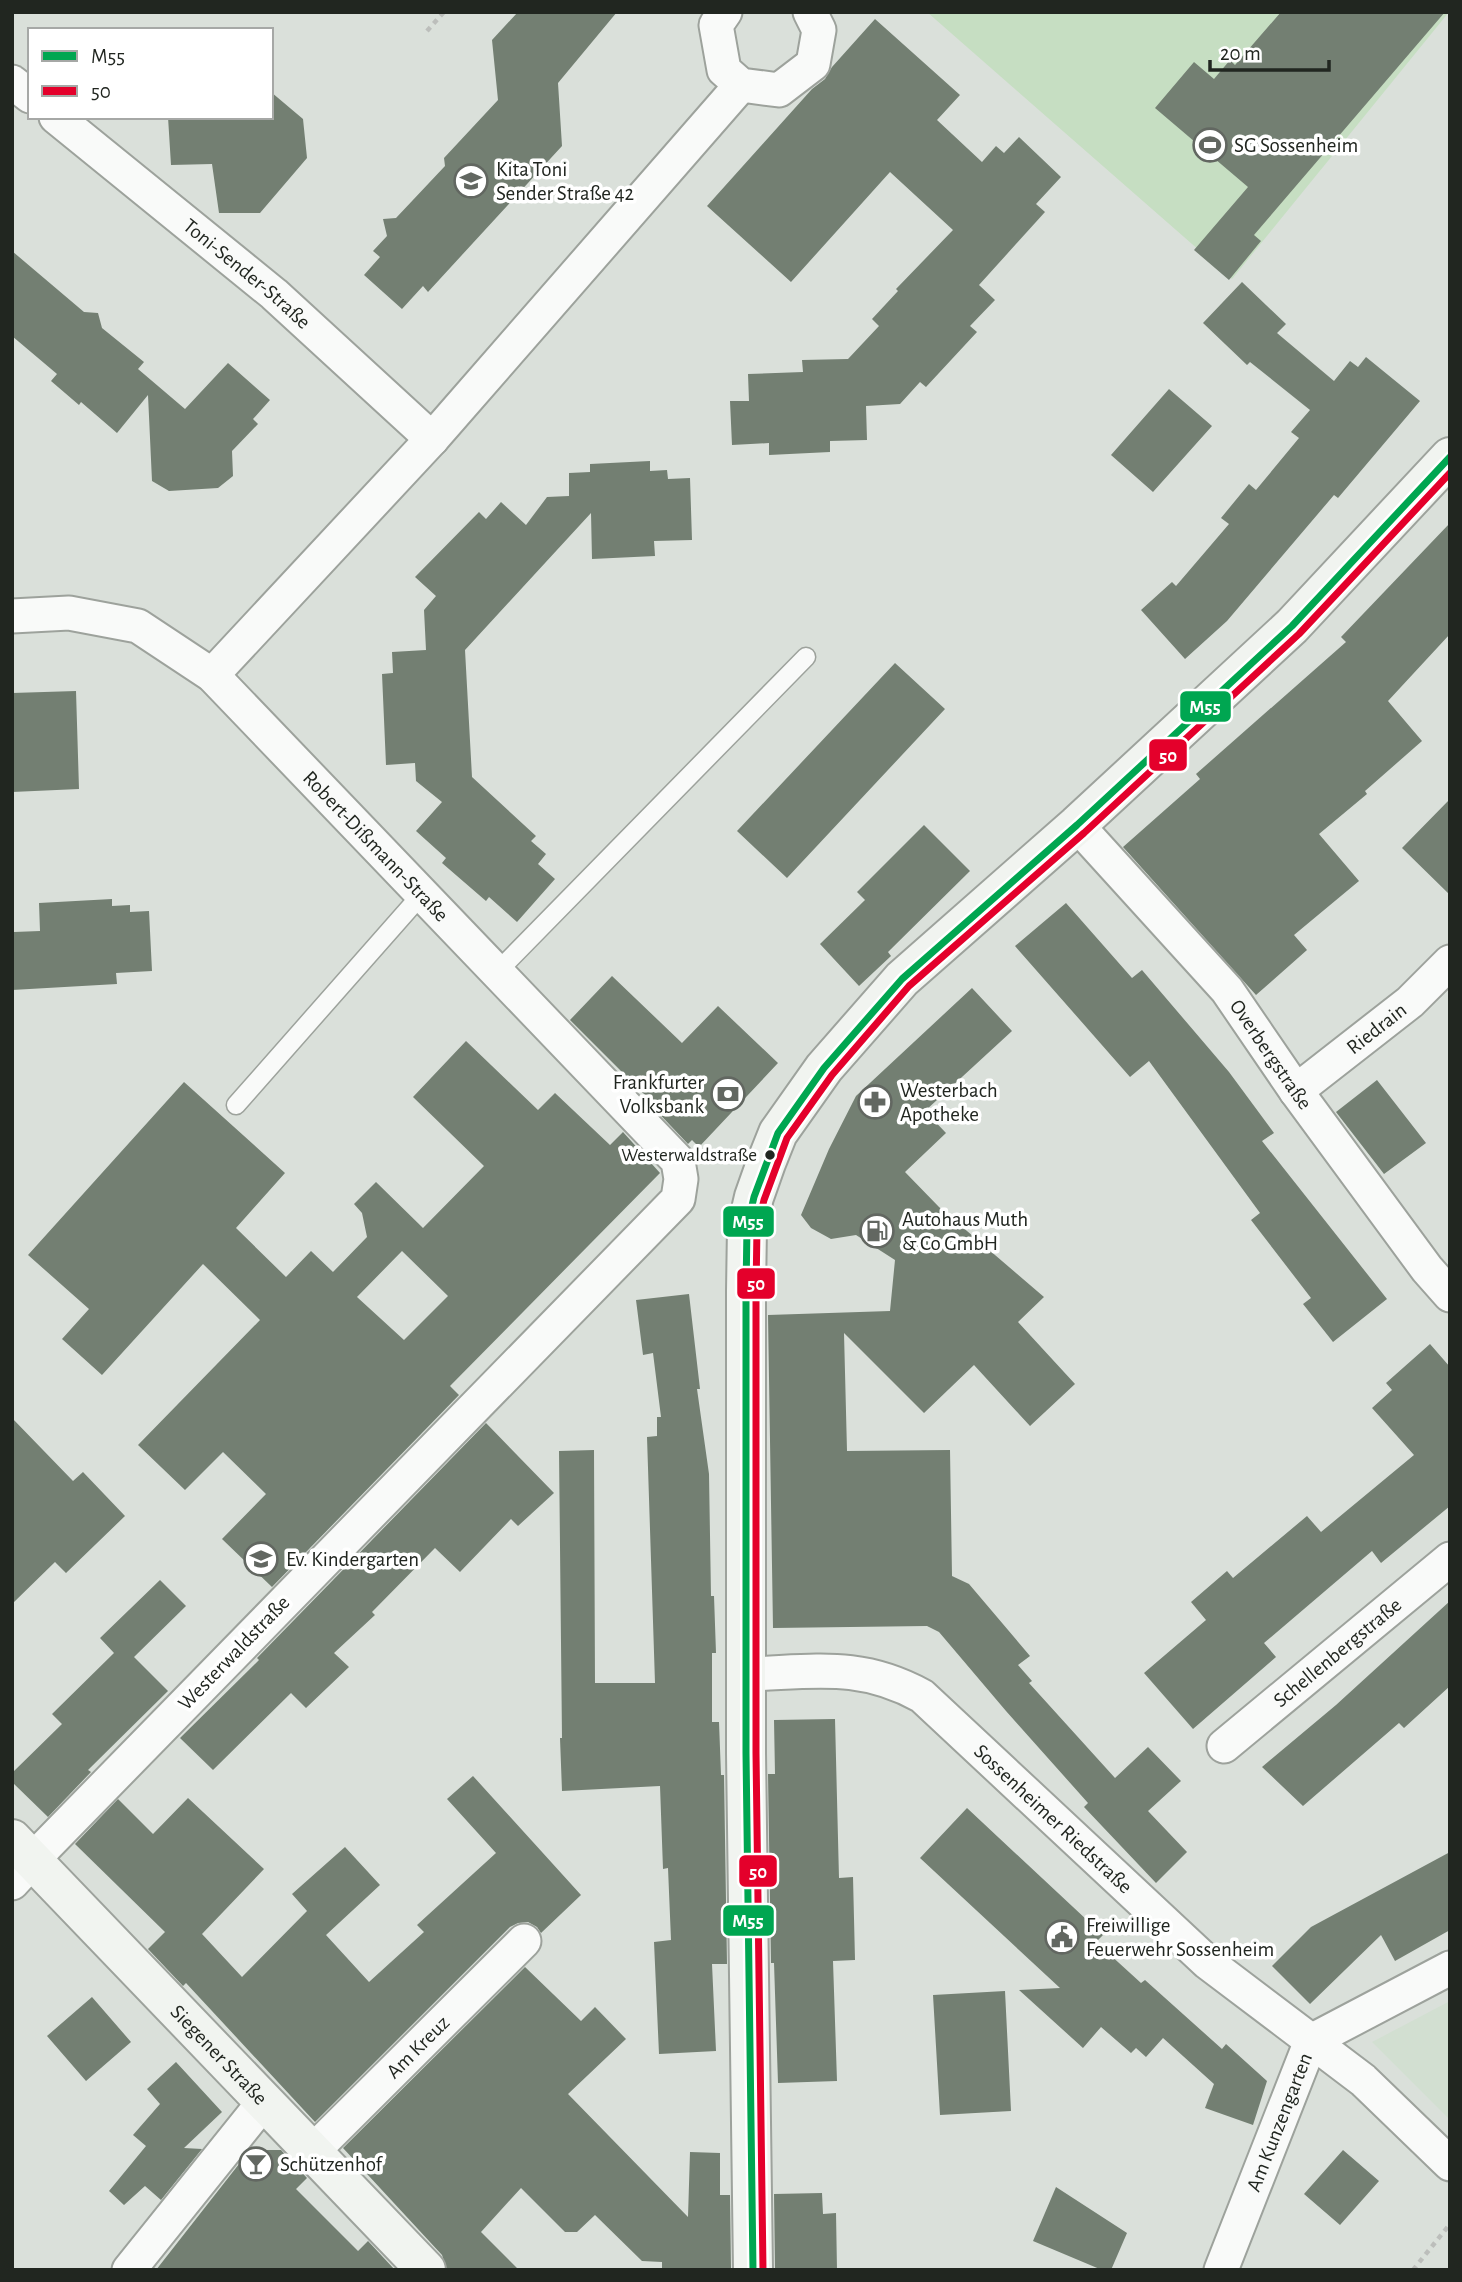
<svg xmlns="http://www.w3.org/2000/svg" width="1462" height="2282" font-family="'Alegreya Sans',sans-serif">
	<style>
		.built { fill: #d2dfd1 }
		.park { fill: #c6dec2 }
		.building { fill: #737f72; fill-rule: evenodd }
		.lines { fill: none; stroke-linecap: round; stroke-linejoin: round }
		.lane-casing { stroke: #9da29c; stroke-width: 21 }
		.street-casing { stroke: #9da29c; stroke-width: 37 }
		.secondary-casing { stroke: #9da29c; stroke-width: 42 }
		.path { stroke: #bcbebb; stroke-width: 4.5; stroke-dasharray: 5 5; stroke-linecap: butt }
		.lane { stroke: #f9faf9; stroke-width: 18 }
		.street { stroke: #f9faf9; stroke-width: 33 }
		.secondary { stroke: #f1f4f0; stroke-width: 38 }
		.bus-1-casing { stroke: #fff; stroke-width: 12 }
		.bus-2-casing { stroke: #fff; stroke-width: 12 }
		.bus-1 { stroke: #00a651; stroke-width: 7 }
		.bus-2 { stroke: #e4002b; stroke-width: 7 }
		.bus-dot { fill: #212620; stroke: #fff; stroke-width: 2.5 }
		.labels { text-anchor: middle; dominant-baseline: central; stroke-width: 7; stroke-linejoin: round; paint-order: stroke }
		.bus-label { font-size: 19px; fill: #212620; stroke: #fff; text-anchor: end }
		.poi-label { font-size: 21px; fill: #212620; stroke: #fff; text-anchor: start }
		.street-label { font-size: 21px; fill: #212620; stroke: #fff }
		.line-badge { stroke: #fff; stroke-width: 2.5 }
		.badge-label { font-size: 19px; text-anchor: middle; font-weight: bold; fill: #fff }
	</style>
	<rect width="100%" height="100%" fill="#dae0da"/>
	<path class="built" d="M1450,2001V2120L1372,2042Z"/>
	<path class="park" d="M927,12H1449L1232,279Z"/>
	<path class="building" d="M518,12H617L558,83L562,146L428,292L423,286L402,309L364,275L380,257L373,251L387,236L383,219L396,218L445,166L444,158L498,100L492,40Z
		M1281,12H1445L1254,235L1261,241L1229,280L1194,250L1248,187L1155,108L1194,62L1214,79L1230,60L1235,65Z
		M875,19L960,95L937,120L982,162L996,146L1004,153L1019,137L1061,177L1036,204L1045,212L979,285L995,300L970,326L977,332L926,387L920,382L900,404L866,406L867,440L830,441V452L769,455V443L732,445L730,401H749L748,374L803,372L802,360L848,359L879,326L872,319L898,291L896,289L953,230L890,172L791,282L707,206L812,89L825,79L832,67Z
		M271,92L303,119L307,158L260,213H219L212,164L171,165L168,117H271Z
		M12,251L84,312L98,313L102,328L144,362L138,369L185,409L228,363L270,400L253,419L258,424L232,451L233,476L218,488L169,491L152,481L148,395L117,433L81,402L79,405L51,381L57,374L12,336Z
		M1242,282L1286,324L1277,333L1334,381L1350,361L1358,367L1366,357L1420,401L1338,498L1334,495L1227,621L1185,659L1141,610L1172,582L1176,586L1229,524L1221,518L1249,484L1256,490L1299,438L1291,432L1310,410L1250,362L1247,365L1203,323Z
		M1169,389L1212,426L1153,492L1111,455Z
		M650,461V471L667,470L668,479L690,478L692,540L654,541L655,556L592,559L591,513L465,650L472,777L536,836L531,841L546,854L538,864L555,879L517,922L489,897L486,901L442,863L446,858L416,831L442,802L416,781L415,763L386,765L382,674L393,673L392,652L426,650L424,610L436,596L415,577L479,512L486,519L501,502L526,525L547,497L569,496V473L590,472V464Z
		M1450,523V634L1388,701L1422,741L1365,791L1367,794L1319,834L1359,881L1294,935L1307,950L1256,995L1123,847L1200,779L1196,774L1346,642L1341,637Z
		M895,663L945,709L787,878L737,831Z
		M76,691L79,789L12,792V693Z
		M1450,799V895L1402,848Z
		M924,825L970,871L888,952L891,956L859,986L820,944L865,900L857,892Z
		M112,899V906L130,905V912L149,911L152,971L116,973L117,984L12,990L14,932L40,931L39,903Z
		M1066,903L1132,978L1142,970L1229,1072L1274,1133L1262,1141L1387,1299L1333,1342L1303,1304L1311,1298L1251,1220L1260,1213L1149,1061L1130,1077L1015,946Z
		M612,976L682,1043L718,1006L778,1063L699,1147L692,1140L688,1144L650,1104L652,1102L570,1020Z
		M972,988L1012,1031L925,1111L946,1133L905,1172L939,1207L1044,1297L1018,1322L1075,1384L1030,1426L974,1365L924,1413L844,1333L847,1451L950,1450L952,1576L969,1584L1030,1656L1018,1665L1032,1681L1029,1683L1115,1778L1148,1747L1181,1781L1148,1811L1187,1852L1156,1883L1084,1807L1088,1803L1006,1711L939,1632L927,1626L773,1628L768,1315L890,1311L895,1260L856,1235L831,1239L811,1228L801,1215L829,1149L856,1096Z
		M466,1041L538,1110L555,1093L610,1145L623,1132L660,1173L450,1386L459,1395L272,1587L222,1539L266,1494L223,1452L185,1490L138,1445L260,1320L203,1264L102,1375L62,1339L89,1309L28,1255L184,1082L285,1173L236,1228L286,1277L311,1251L333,1272L367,1237L362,1213L354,1204L376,1182L423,1228L484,1166L413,1097ZM402,1251L448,1296L404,1340L357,1297Z
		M1377,1080L1426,1143L1384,1174L1336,1112Z
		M689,1294L700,1389H697L709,1474L711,1596H714L716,1653H712V1722H719L721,1775H724L727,1964H712L716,2051L659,2054L654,1942L671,1940L668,1868L663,1869L660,1786L562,1791L560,1738H562L559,1451L594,1450L595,1683H655L647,1437L657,1436V1417H661L653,1353L643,1355L636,1300Z
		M1430,1344L1450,1367V1506L1381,1563L1372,1551L1264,1643L1276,1657L1193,1729L1144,1673L1206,1620L1191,1602L1227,1571L1233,1578L1307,1516L1321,1532L1414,1455L1372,1408L1392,1390L1386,1383Z
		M12,1418L73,1481L83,1472L125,1516L66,1573L55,1562L12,1604Z
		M486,1423L554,1493L518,1526L511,1519L460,1572L435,1548L372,1612L375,1615L334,1653L349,1667L306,1708L291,1693L213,1770L180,1738L259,1660L257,1658Z
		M160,1580L186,1606L134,1657L168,1691L88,1770L91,1772L48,1817L12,1782V1773L62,1724L52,1714L114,1653L100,1638Z
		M1450,1601V1686L1404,1728L1399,1723L1303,1806L1262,1767L1336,1705Z
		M835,1719L839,1878L853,1877L855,1960L833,1961L837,2081L778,2083L774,1963H771L768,1774H775L774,1720Z
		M473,1776L581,1895L541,1933L537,1927L528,1922L518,1923L510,1927L315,2122L186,1983L183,1986L148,1949L165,1932L75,1844L118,1799L153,1834L188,1798L264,1869L202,1934L242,1977L307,1911L292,1894L345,1847L380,1885L326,1935L369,1982L424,1932L417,1925L496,1853L447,1799Z
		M967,1808L1103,1935L1096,1942L1141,1983L1145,1980L1222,2049L1226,2044L1267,2081L1253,2125L1205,2108L1214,2084L1163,2038L1146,2057L1136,2048L1131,2053L1101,2027L1083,2048L1019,1990L1060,1988L920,1858Z
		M1450,1852V1930L1395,1961L1381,1935L1310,2004L1272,1966L1311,1927Z
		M525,1967L581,2021L595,2007L626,2039L568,2094L688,2217L690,2152L720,2153V2195H730L731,2270H662V2262L642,2261L595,2215L577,2232H565L521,2188L481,2232L519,2270H447L442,2255L343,2148Z
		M1005,1991L1011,2111L940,2115L933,1995Z
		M92,1997L131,2042L86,2081L47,2036Z
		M176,2062L222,2112L184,2148L202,2149L161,2200L145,2186L124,2205L109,2191L146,2146L133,2135L160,2104L147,2089Z
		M250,2150H281L307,2178L296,2189L358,2251L368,2241L395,2270H156Z
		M1343,2150L1379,2181L1340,2225L1304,2194Z
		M1056,2187L1127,2233L1111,2270H1102L1033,2241Z
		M822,2193L823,2214L836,2213L837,2270H775L774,2194Z"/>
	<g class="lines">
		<defs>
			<path id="lane" d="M497,972L806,657
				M236,1105L422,894"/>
			<g id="street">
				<path d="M725,12L716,25L724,70L741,85L779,90L813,64L819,30L810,12"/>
				<path d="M12,82L30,96"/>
				<path id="s1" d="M56,117L274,294L432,439"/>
				<path id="s2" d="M12,616L69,613L138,626L212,675L678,1161L681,1179L678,1199L46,1846L12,1883"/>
				<path d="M212,675L432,439L741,85"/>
				<path id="s3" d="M1077,825L1227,990L1296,1091L1427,1269L1450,1295"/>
				<path id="s4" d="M1296,1091L1410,1002L1450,962"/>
				<path id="s5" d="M747,1674C815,1672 860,1662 922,1696L1207,1962L1363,2080L1450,2164"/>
				<path id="s6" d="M1224,1746L1450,1559"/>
				<path id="s7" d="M312,2152L524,1941"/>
				<path d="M129,2270L263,2103"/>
				<path id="s8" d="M1221,2270L1311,2041L1450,1968"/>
			</g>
			<g id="secondary">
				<path id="s9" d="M12,1839L426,2270"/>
				<path d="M753,2270L746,1753V1291L747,1227L754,1197L766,1163L778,1133L824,1068L902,979L1077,825L1292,626L1450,457"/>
			</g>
		</defs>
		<use href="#lane" class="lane-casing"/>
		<use href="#street" class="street-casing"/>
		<use href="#secondary" class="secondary-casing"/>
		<path class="path" d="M427,31L444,12
			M1413,2270L1450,2224"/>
		<use href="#lane" class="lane"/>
		<use href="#street" class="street"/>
		<use href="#secondary" class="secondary"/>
		<defs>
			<path id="bus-1" d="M753,2270L746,1753V1291L747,1227L754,1197L778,1133L824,1068L902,979L1077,825L1292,626L1450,457"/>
			<path id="bus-2" d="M763,2270L756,1753V1291L757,1228L764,1200L787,1138L832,1075L909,986L1084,833L1299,634L1450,473"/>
		</defs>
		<use href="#bus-1" class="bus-1-casing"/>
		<use href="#bus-2" class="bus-2-casing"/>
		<use href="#bus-1" class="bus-1"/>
		<use href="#bus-2" class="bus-2"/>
	</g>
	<defs>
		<symbol id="stadium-ring" viewBox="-11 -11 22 22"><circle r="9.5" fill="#fff" stroke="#626761" stroke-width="1.5"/><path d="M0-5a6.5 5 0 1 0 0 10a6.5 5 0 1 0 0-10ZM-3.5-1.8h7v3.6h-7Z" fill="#626761"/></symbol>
		<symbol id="school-ring" viewBox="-11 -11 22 22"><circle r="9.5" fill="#fff" stroke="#626761" stroke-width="1.5"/><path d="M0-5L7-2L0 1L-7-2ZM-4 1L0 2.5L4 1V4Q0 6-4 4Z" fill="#626761"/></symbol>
		<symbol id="bank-ring" viewBox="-11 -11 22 22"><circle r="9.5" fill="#fff" stroke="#626761" stroke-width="1.5"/><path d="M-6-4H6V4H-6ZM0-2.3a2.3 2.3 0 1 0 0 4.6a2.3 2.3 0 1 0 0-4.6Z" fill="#626761"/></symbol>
		<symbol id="pharmacy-ring" viewBox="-11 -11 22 22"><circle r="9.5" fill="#fff" stroke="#626761" stroke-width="1.5"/><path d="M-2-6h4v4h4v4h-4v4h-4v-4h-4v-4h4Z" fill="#626761"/></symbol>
		<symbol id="fuel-ring" viewBox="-11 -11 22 22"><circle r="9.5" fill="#fff" stroke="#626761" stroke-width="1.5"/><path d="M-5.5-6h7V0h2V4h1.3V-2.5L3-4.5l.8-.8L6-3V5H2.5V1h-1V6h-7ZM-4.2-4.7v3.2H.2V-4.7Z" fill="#626761"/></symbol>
		<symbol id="civic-ring" viewBox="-11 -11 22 22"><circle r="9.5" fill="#fff" stroke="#626761" stroke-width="1.5"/><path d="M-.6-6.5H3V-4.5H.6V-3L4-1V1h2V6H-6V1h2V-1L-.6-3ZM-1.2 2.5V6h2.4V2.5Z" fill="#626761"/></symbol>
		<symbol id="bar-ring" viewBox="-11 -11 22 22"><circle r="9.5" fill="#fff" stroke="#626761" stroke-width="1.5"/><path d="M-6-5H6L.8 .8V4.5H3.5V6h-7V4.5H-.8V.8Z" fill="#626761"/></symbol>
	</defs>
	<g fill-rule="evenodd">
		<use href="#stadium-ring" x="1191" y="126" width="38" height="38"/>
		<use href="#school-ring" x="452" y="162" width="38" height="38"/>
		<use href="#bank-ring" x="709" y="1075" width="38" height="38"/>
		<use href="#pharmacy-ring" x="856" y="1083" width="38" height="38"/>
		<use href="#fuel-ring" x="858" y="1212" width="38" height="38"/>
		<use href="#school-ring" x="242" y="1540" width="38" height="38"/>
		<use href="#civic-ring" x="1043" y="1918" width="38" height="38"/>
		<use href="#bar-ring" x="237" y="2145" width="38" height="38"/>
	</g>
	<circle class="bus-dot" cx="770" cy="1155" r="6"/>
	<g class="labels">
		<g class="bus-label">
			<text x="757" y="1155">Westerwaldstraße</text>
		</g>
		<g class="poi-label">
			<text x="1234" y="145">SG Sossenheim</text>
			<text x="496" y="169">Kita Toni<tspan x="496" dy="24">Sender Straße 42</tspan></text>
			<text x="704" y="1082" text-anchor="end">Frankfurter<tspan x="704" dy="24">Volksbank</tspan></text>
			<text x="900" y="1090">Westerbach<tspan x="900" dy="24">Apotheke</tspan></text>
			<text x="902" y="1219">Autohaus Muth<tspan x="902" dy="24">&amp; Co GmbH</tspan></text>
			<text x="286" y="1559">Ev. Kindergarten</text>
			<text x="1086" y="1925">Freiwillige<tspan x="1086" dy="24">Feuerwehr Sossenheim</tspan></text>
			<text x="280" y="2164">Schützenhof</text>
		</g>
		<g class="street-label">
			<text stroke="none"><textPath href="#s1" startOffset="247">Toni-Sender-Straße</textPath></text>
			<text stroke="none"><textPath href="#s2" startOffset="453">Robert-Dißmann-Straße</textPath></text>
			<text stroke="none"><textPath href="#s4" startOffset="102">Riedrain</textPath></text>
			<text stroke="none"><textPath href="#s3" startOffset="301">Overbergstraße</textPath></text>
			<text stroke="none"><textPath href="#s6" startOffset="147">Schellenbergstraße</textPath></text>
			<text transform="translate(234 1653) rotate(-46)">Westerwaldstraße</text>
			<text stroke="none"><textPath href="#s5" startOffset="359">Sossenheimer Riedstraße</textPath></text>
			<text stroke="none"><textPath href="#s7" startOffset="149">Am Kreuz</textPath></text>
			<text stroke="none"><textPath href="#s9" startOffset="299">Siegener Straße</textPath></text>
			<text stroke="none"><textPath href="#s8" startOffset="159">Am Kunzengarten</textPath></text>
		</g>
	</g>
	<g class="line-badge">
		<rect x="1179" y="690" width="53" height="33" rx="7" fill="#00a651"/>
		<rect x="1148" y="738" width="40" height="34" rx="7" fill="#e4002b"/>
		<rect x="722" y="1205" width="53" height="33" rx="7" fill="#00a651"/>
		<rect x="736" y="1267" width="40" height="33" rx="7" fill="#e4002b"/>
		<rect x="738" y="1854" width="40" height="34" rx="7" fill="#e4002b"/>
		<rect x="722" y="1904" width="53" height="33" rx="7" fill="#00a651"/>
	</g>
	<g class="badge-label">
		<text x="1205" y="713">M55</text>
		<text x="1168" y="762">50</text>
		<text x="748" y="1228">M55</text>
		<text x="756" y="1290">50</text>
		<text x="758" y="1878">50</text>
		<text x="748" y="1927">M55</text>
	</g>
	<rect width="1462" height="2282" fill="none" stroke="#212620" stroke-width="28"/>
	<rect x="28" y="28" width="245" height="91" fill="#ffffff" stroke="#a6a8a6" stroke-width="2"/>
	<rect x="42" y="51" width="35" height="10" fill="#00a651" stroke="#a6a8a6" stroke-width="2"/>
	<text x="91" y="63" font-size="21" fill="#212620">M55</text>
	<rect x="42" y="86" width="35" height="10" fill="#e4002b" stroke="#a6a8a6" stroke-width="2"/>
	<text x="91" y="98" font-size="21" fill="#212620">50</text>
	<path d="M1210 60v10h119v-10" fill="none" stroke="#212620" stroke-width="3.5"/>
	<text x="1220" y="60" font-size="21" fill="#212620" stroke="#ffffff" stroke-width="5" paint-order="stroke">20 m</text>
</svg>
